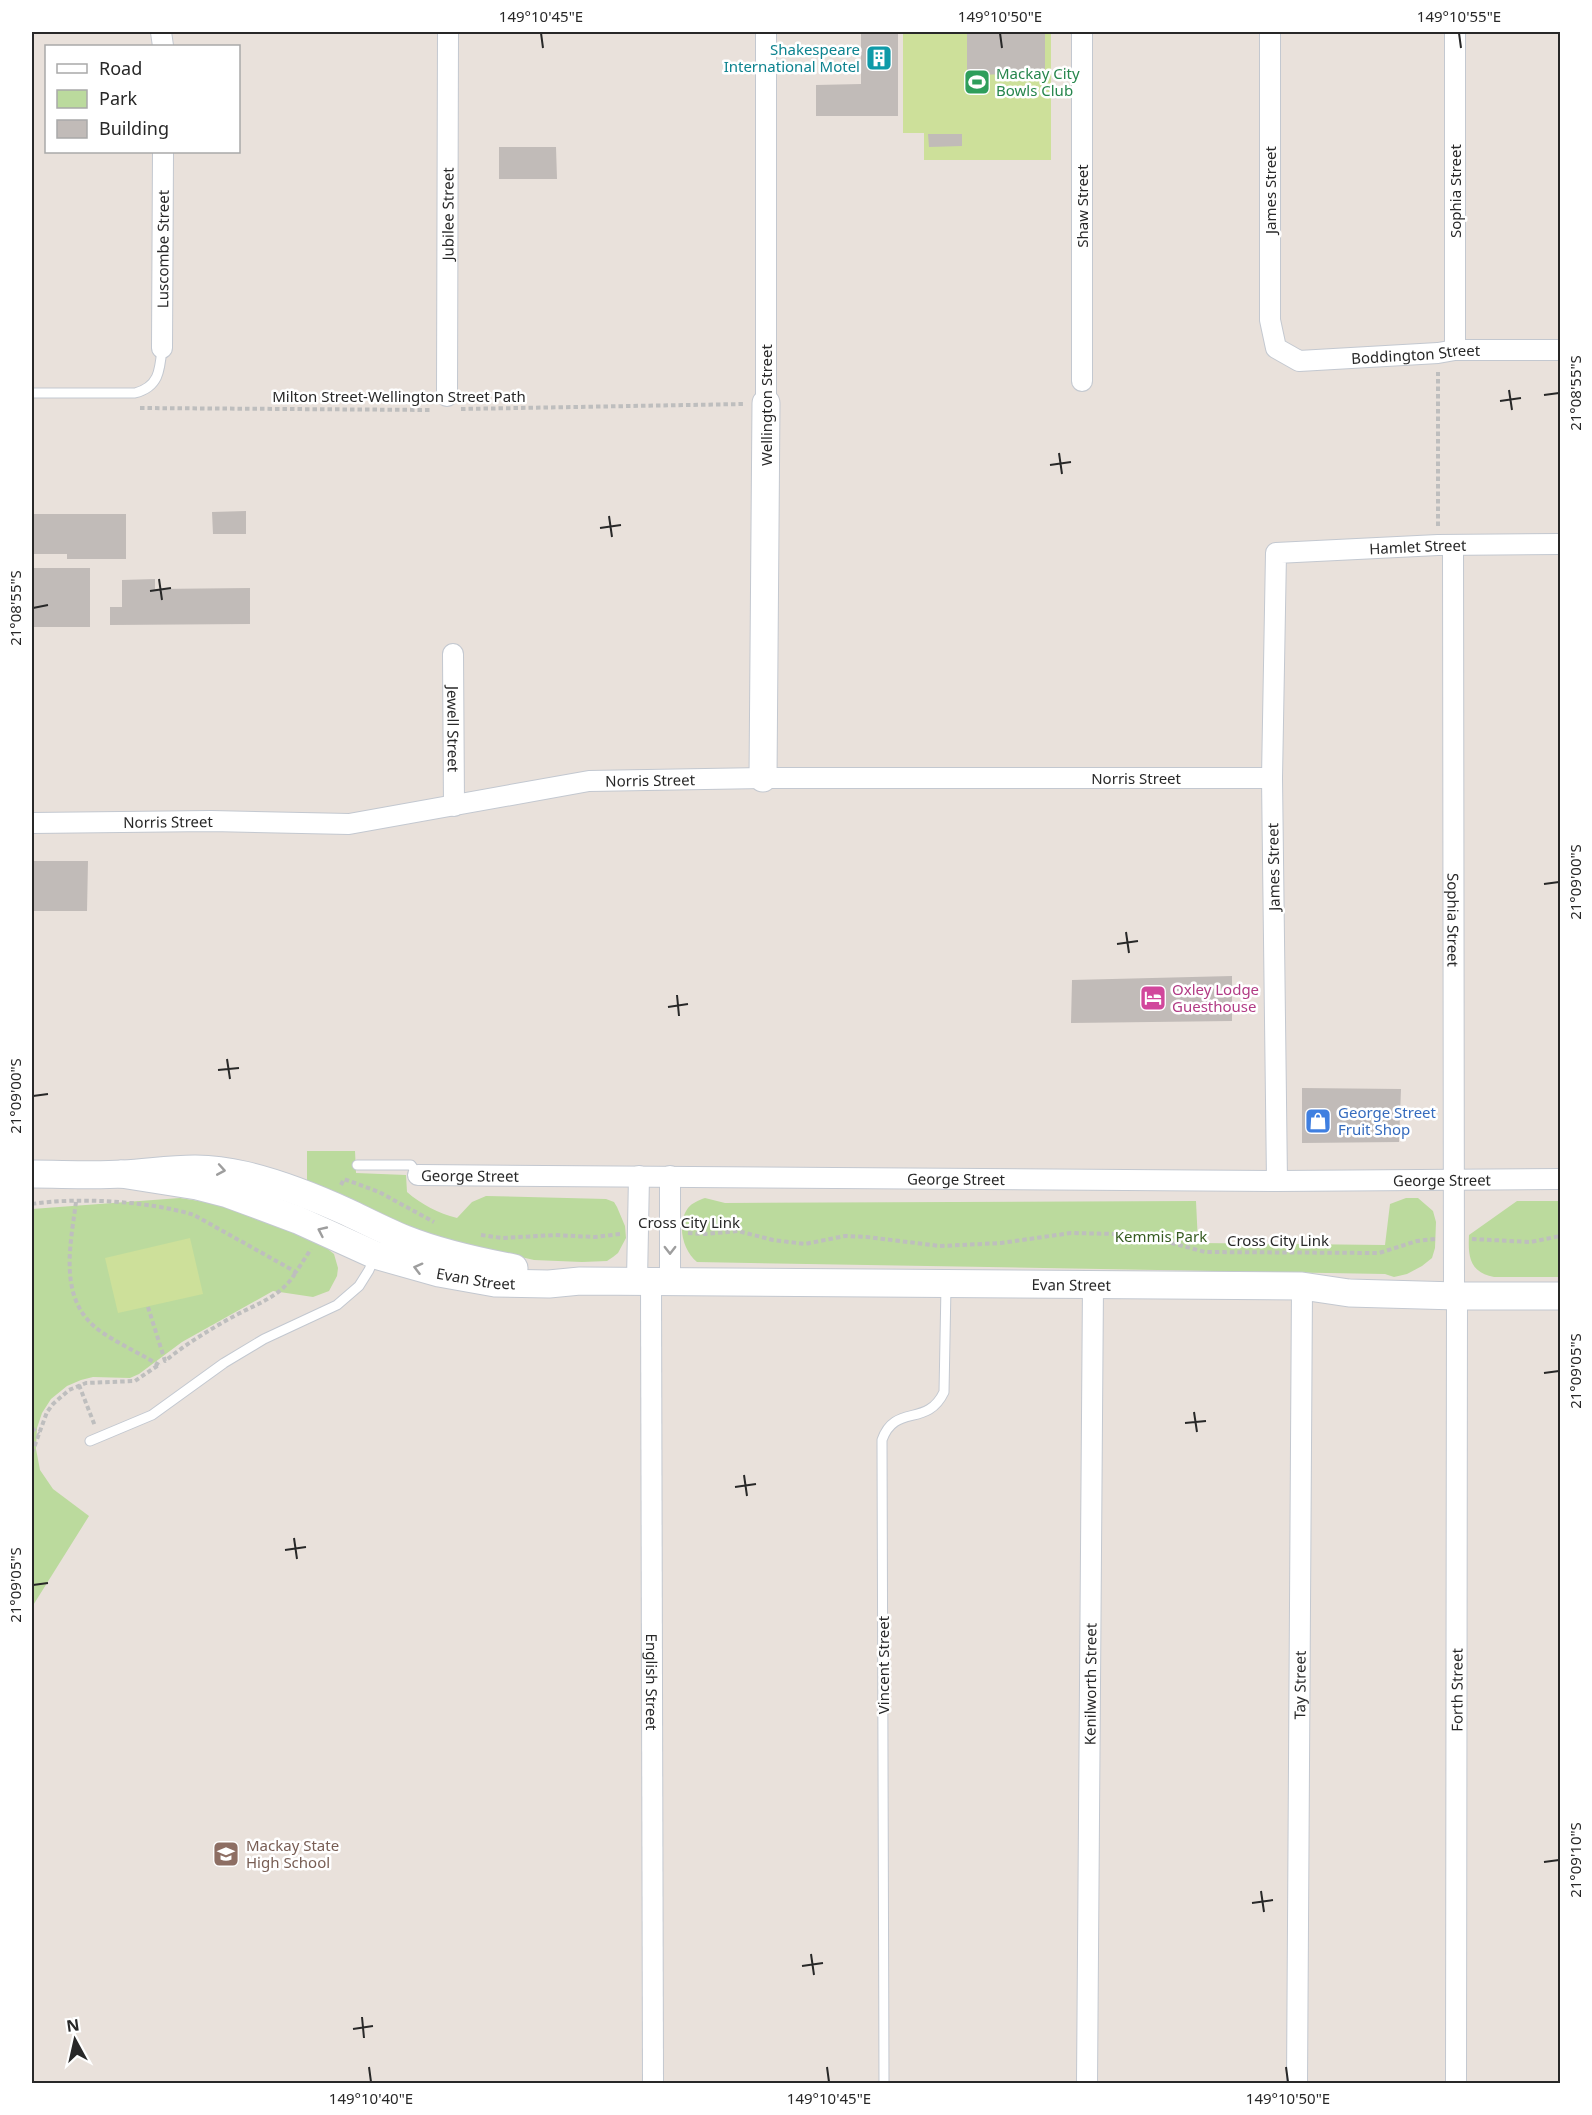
<svg xmlns="http://www.w3.org/2000/svg" width="1592" height="2115" font-family="'Noto Sans',sans-serif">
	<style>
		.green { fill: #bbda9d }
		.pitch { fill: #cde09a }
		.building { fill: #c1bbb8 }
		.lines { fill: none; stroke-linecap: round; stroke-linejoin: round }
		.lane-casing { stroke: #c3c8d0; stroke-width: 11 }
		.street-casing { stroke: #c3c8d0; stroke-width: 22 }
		.secondary-casing { stroke: #c3c8d0; stroke-width: 29 }
		.path { stroke: #bebebe; stroke-width: 4; stroke-dasharray: 4.5 3; stroke-linecap: butt }
		.lane { stroke: #fff; stroke-width: 9 }
		.street { stroke: #fff; stroke-width: 20 }
		.secondary { stroke: #fff; stroke-width: 27 }
		.oneway { stroke: #9e9e9e }
		.ticks { fill: none; stroke: #282828; stroke-width: 2 }
		.labels { text-anchor: middle; dominant-baseline: central; stroke-width: 5; stroke-linejoin: round; paint-order: stroke }
		.culture-label { font-size: 15px; fill: #0d838f; stroke: #fff; text-anchor: end }
		.leisure-label { font-size: 15px; fill: #27864d; stroke: #fff; text-anchor: start }
		.street-label { font-size: 15px; fill: #282828; stroke: #fff }
		.hotel-label { font-size: 15px; fill: #b23c85; stroke: #fff; text-anchor: start }
		.shop-label { font-size: 15px; fill: #366cbe; stroke: #fff; text-anchor: start }
		.park-label { font-size: 15px; fill: #365c21; stroke: #fff }
		.education-label { font-size: 15px; fill: #785e54; stroke: #fff; text-anchor: start }
		.neatline { fill: none; stroke: #282828; stroke-width: 2 }
		.ticks-label { font-size: 15px; text-anchor: middle; fill: #282828 }
	</style>
	<rect width="100%" height="100%" fill="#e9e1db"/>
	<path class="green" d="M307,1151H355L356,1173L406,1175L407,1192C422,1205 438,1213 457,1218L472,1202L486,1196L606,1199L614,1202L617,1207L625,1226L626,1238L618,1253L613,1257L607,1261L582,1262L534,1260L429,1236L341,1194L307,1181Z
		M180,1198L218,1204L246,1212L320,1243L334,1254L338,1268L337,1276L329,1291L313,1297L273,1291L182,1342L139,1374L130,1378L93,1377L81,1380L67,1386L51,1399L42,1413L37,1428L36,1449L40,1470L53,1489L89,1516L32,1607V1209Z
		M705,1198L725,1203L1196,1201L1198,1243L1385,1245L1390,1204L1406,1198H1418L1433,1211L1436,1222L1435,1248L1432,1258L1422,1266L1407,1274L1394,1277L1385,1274L697,1262C683,1251 676,1224 688,1208C692,1203 699,1200 705,1198Z
		M1517,1201H1560V1277H1494C1469,1272 1468,1256 1469,1235Z"/>
	<path class="pitch" d="M903,32H1051V160H924V133H903Z
		M190,1238L203,1294L118,1313L105,1258Z"/>
	<path class="building" d="M861,32H898V116H816V85L861,84Z
		M967,32H1045V80H1018V74L967,75Z
		M928,134H962V146L929,147Z
		M499,147H556L557,179H499Z
		M246,511V534H213L212,512Z
		M32,514H126V559H67V554H32Z
		M32,568H90V627H32Z
		M155,579V589L250,588V624L110,625V607H122V580Z
		M32,861H88L87,911H32Z
		M1232,976V1021L1071,1023L1072,980Z
		M1302,1088L1401,1089L1399,1142L1302,1143Z"/>
	<g class="lines">
		<defs>
			<path id="lane" d="M32,393H135C159,387 160,370 162,348
				M357,1165H411L418,1175
				M90,1441L152,1415L224,1363L264,1339L337,1305L359,1286L369,1270L374,1258
				M884,2084L882,1440C895,1403 927,1428 944,1392L946,1286"/>
			<g id="street">
				<path d="M161,32L163,46"/>
				<path d="M1082,32V381"/>
				<path id="s1" d="M1270,32V320L1276,348L1299,361L1438,353L1455,350H1560"/>
				<path d="M1455,32V350"/>
				<path id="s2" d="M162,348L163,152"/>
				<path id="s3" d="M447,396L448,32"/>
				<path d="M766,403V32"/>
				<path id="s4" d="M1453,545L1454,1296"/>
				<path id="s5" d="M453,654L454,806"/>
				<path id="s6" d="M32,823L211,821L349,824L589,781L763,778H1272"/>
				<path id="s7" d="M418,1175L1277,1181L1560,1179"/>
				<path id="s8" d="M1277,1181L1272,778L1276,553L1438,545L1560,544"/>
				<path d="M637,1281L639,1176"/>
				<path id="s9" d="M651,1282L653,2084"/>
				<path d="M670,1282V1176"/>
				<path id="s10" d="M1087,2084L1093,1284"/>
				<path id="s11" d="M1297,2084L1302,1286"/>
				<path id="s12" d="M1456,2084L1457,1296"/>
			</g>
			<g id="secondary">
				<path d="M763,778L766,403"/>
				<path d="M32,1174C62,1174 93,1176 123,1174C169,1171 197,1164 244,1175C279,1183 314,1197 347,1212C366,1221 385,1231 405,1239C440,1253 477,1261 514,1268"/>
				<path id="s13" d="M121,1174L197,1186L228,1194L298,1220L375,1255L439,1273L495,1283L549,1284L580,1281L1302,1286L1349,1293L1457,1296H1560"/>
			</g>
		</defs>
		<use href="#lane" class="lane-casing"/>
		<use href="#street" class="street-casing"/>
		<use href="#secondary" class="secondary-casing"/>
		<path class="path" d="M140,408L432,410
			M461,409L744,404
			M1438,526V372
			M341,1185L344,1179L379,1192L434,1222
			M76,1202C70,1248 57,1303 103,1333C121,1345 141,1354 159,1365
			M32,1204C77,1197 150,1201 194,1215L296,1272L311,1249
			M688,1233L705,1234L738,1231L773,1240L805,1244L845,1236L867,1237L940,1246L1001,1243L1071,1233L1117,1234L1168,1242L1205,1252L1379,1253L1417,1241L1435,1239
			M481,1235L502,1238L555,1235L595,1237L620,1234
			M1472,1239L1531,1242L1560,1236
			M148,1307L165,1361C187,1343 211,1329 236,1315C259,1303 282,1296 296,1272
			M79,1385L95,1426
			M32,1428L39,1434
			M32,1453L47,1412L53,1404L69,1390L86,1383L135,1381L160,1364"/>
		<use href="#lane" class="lane"/>
		<use href="#street" class="street"/>
		<use href="#secondary" class="secondary"/>
	</g>
	<defs><path id="oneway-chevron" d="M-2-3.5L2.5 0L-2 3.5" fill="none" stroke-width="1.6" stroke-linecap="round" stroke-linejoin="round" transform="scale(1.5)"/></defs>
	<g class="oneway">
		<use href="#oneway-chevron" transform="translate(221 1170) rotate(10)"/>
		<use href="#oneway-chevron" transform="translate(322 1231) rotate(-155)"/>
		<use href="#oneway-chevron" transform="translate(670 1250) rotate(90)"/>
		<use href="#oneway-chevron" transform="translate(418 1268) rotate(-165)"/>
	</g>
	<path class="ticks" d="M541,33L543,48M1000,33L1002,48M1459,33L1461,48M1509,390L1512,410M1544,395L1559,393M1500,401L1521,398M1059,453L1062,474M1050,465L1071,462M609,516L612,537M600,528L621,525M159,579L162,600M150,591L171,588M33,608L48,605M1544,884L1559,882M1126,932L1129,953M1117,944L1138,941M677,995L679,1016M668,1007L688,1004M227,1059L230,1079M218,1070L239,1068M33,1096L48,1094M1544,1373L1559,1371M1194,1412L1197,1432M1185,1423L1206,1421M744,1475L747,1496M735,1487L756,1484M294,1538L297,1559M285,1550L306,1547M33,1585L48,1583M1544,1862L1559,1860M1261,1891L1264,1912M1252,1903L1273,1900M811,1954L814,1975M802,1966L823,1963M362,2017L364,2038M353,2029L373,2026M369,2067L371,2082M827,2067L829,2082M1286,2067L1288,2082"/>
	<defs>
		<symbol id="building-square" viewBox="-11 -11 22 22"><rect x="-9" y="-9" width="18" height="18" rx="4" fill="#0f9aa8" stroke="#fff"/><path d="M-4-6H4V6H1V3H-1V6H-4ZM-2.5-4.3h1.7v1.8h-1.7ZM.8-4.3h1.7v1.8H.8ZM-2.5-1h1.7V.8h-1.7ZM.8-1h1.7V.8H.8Z" fill="#fff"/></symbol>
		<symbol id="stadium-square" viewBox="-11 -11 22 22"><rect x="-9" y="-9" width="18" height="18" rx="4" fill="#2e9e5b" stroke="#fff"/><path d="M0-5a6.5 5 0 1 0 0 10a6.5 5 0 1 0 0-10ZM-3.5-1.8h7v3.6h-7Z" fill="#fff"/></symbol>
		<symbol id="hotel-square" viewBox="-11 -11 22 22"><rect x="-9" y="-9" width="18" height="18" rx="4" fill="#d1479c" stroke="#fff"/><path d="M-6-4.5h1.5V1H6V5H4.5V3h-9V5H-6ZM-4 0a1.8 1.8 0 1 1 3.6 0ZM.5 0V-2.5h3Q6-2.5 6 0Z" fill="#fff"/></symbol>
		<symbol id="shop-square" viewBox="-11 -11 22 22"><rect x="-9" y="-9" width="18" height="18" rx="4" fill="#3f7fe0" stroke="#fff"/><path d="M-5-2.5h2.3a2.7 3.5 0 0 1 5.4 0H5L5.5 6h-11ZM-1.5-2.5h3a1.5 2.3 0 0 0-3 0Z" fill="#fff"/></symbol>
		<symbol id="school-square" viewBox="-11 -11 22 22"><rect x="-9" y="-9" width="18" height="18" rx="4" fill="#8d6e63" stroke="#fff"/><path d="M0-5L7-2L0 1L-7-2ZM-4 1L0 2.5L4 1V4Q0 6-4 4Z" fill="#fff"/></symbol>
	</defs>
	<g fill-rule="evenodd">
		<use href="#building-square" x="864" y="43" width="30" height="30"/>
		<use href="#stadium-square" x="962" y="67" width="30" height="30"/>
		<use href="#hotel-square" x="1138" y="983" width="30" height="30"/>
		<use href="#shop-square" x="1303" y="1106" width="30" height="30"/>
		<use href="#school-square" x="211" y="1839" width="30" height="30"/>
	</g>
	<g class="labels">
		<g class="culture-label">
			<text x="860" y="49">Shakespeare<tspan x="860" dy="17">International Motel</tspan></text>
		</g>
		<g class="leisure-label">
			<text x="996" y="73">Mackay City<tspan x="996" dy="17">Bowls Club</tspan></text>
		</g>
		<g class="street-label">
			<text transform="translate(1270 190) rotate(-90)">James Street</text>
			<text transform="translate(1455 191) rotate(-90)">Sophia Street</text>
			<text transform="translate(1082 206) rotate(-90)">Shaw Street</text>
			<text stroke="none"><textPath href="#s3" startOffset="182">Jubilee Street</textPath></text>
			<text stroke="none"><textPath href="#s2" startOffset="99">Luscombe Street</textPath></text>
			<text stroke="none"><textPath href="#s1" startOffset="460">Boddington Street</textPath></text>
			<text x="399" y="396">Milton Street-Wellington Street Path</text>
			<text transform="translate(766 405) rotate(-90)">Wellington Street</text>
			<text stroke="none"><textPath href="#s8" startOffset="770">Hamlet Street</textPath></text>
			<text stroke="none"><textPath href="#s5" startOffset="75">Jewell Street</textPath></text>
			<text stroke="none"><textPath href="#s6" startOffset="1108">Norris Street</textPath></text>
			<text stroke="none"><textPath href="#s6" startOffset="622">Norris Street</textPath></text>
			<text stroke="none"><textPath href="#s6" startOffset="136">Norris Street</textPath></text>
			<text transform="translate(1273 867) rotate(-91)">James Street</text>
			<text stroke="none"><textPath href="#s4" startOffset="375">Sophia Street</textPath></text>
			<text stroke="none"><textPath href="#s7" startOffset="52">George Street</textPath></text>
			<text stroke="none"><textPath href="#s7" startOffset="538">George Street</textPath></text>
			<text stroke="none"><textPath href="#s7" startOffset="1024">George Street</textPath></text>
			<text x="689" y="1222">Cross City Link</text>
			<text x="1278" y="1240">Cross City Link</text>
			<text stroke="none"><textPath href="#s13" startOffset="372">Evan Street</textPath></text>
			<text stroke="none"><textPath href="#s13" startOffset="968">Evan Street</textPath></text>
			<text transform="translate(883 1665) rotate(-90)">Vincent Street</text>
			<text stroke="none"><textPath href="#s9" startOffset="400">English Street</textPath></text>
			<text stroke="none"><textPath href="#s10" startOffset="400">Kenilworth Street</textPath></text>
			<text stroke="none"><textPath href="#s11" startOffset="399">Tay Street</textPath></text>
			<text stroke="none"><textPath href="#s12" startOffset="394">Forth Street</textPath></text>
		</g>
		<g class="hotel-label">
			<text x="1172" y="989">Oxley Lodge<tspan x="1172" dy="17">Guesthouse</tspan></text>
		</g>
		<g class="shop-label">
			<text x="1338" y="1112">George Street<tspan x="1338" dy="17">Fruit Shop</tspan></text>
		</g>
		<g class="park-label">
			<text x="1161" y="1236">Kemmis Park</text>
		</g>
		<g class="education-label">
			<text x="246" y="1845">Mackay State<tspan x="246" dy="17">High School</tspan></text>
		</g>
	</g>
	<rect width="1592" height="2115" fill="none" stroke="#ffffff" stroke-width="66"/>
	<rect x="45" y="45" width="195" height="108" fill="#ffffff" stroke="#a9a9a9" stroke-width="1.5"/>
	<rect x="57" y="64" width="30" height="9" fill="#ffffff" stroke="#a9a9a9" stroke-width="1.5"/>
	<text x="99" y="75" font-size="18" fill="#282828">Road</text>
	<rect x="57" y="90" width="30" height="18" fill="#bbda9d" stroke="#a9a9a9" stroke-width="1.5"/>
	<text x="99" y="105" font-size="18" fill="#282828">Park</text>
	<rect x="57" y="120" width="30" height="18" fill="#c1bbb8" stroke="#a9a9a9" stroke-width="1.5"/>
	<text x="99" y="135" font-size="18" fill="#282828">Building</text>
	<g transform="translate(75 2040) rotate(352)" stroke="#ffffff" stroke-width="4.5" paint-order="stroke">
	<path d="M0-4.5L10 22L0 15L-10 22Z" fill="#282828"/>
	<text y="-9" font-size="16" font-weight="bold" text-anchor="middle" fill="#282828">N</text>
	</g>
	<rect x="33" y="33" width="1526" height="2049" class="neatline"/>
	<g class="ticks-label">
		<text x="541" y="22">149°10'45"E</text>
		<text x="1000" y="22">149°10'50"E</text>
		<text x="1459" y="22">149°10'55"E</text>
		<text transform="translate(1576 393) rotate(-90)" y="5">21°08'55"S</text>
		<text transform="translate(16 608) rotate(-90)" y="5">21°08'55"S</text>
		<text transform="translate(1576 882) rotate(-90)" y="5">21°09'00"S</text>
		<text transform="translate(16 1096) rotate(-90)" y="5">21°09'00"S</text>
		<text transform="translate(1576 1371) rotate(-90)" y="5">21°09'05"S</text>
		<text transform="translate(16 1585) rotate(-90)" y="5">21°09'05"S</text>
		<text transform="translate(1576 1860) rotate(-90)" y="5">21°09'10"S</text>
		<text x="371" y="2104">149°10'40"E</text>
		<text x="829" y="2104">149°10'45"E</text>
		<text x="1288" y="2104">149°10'50"E</text>
	</g>
</svg>
